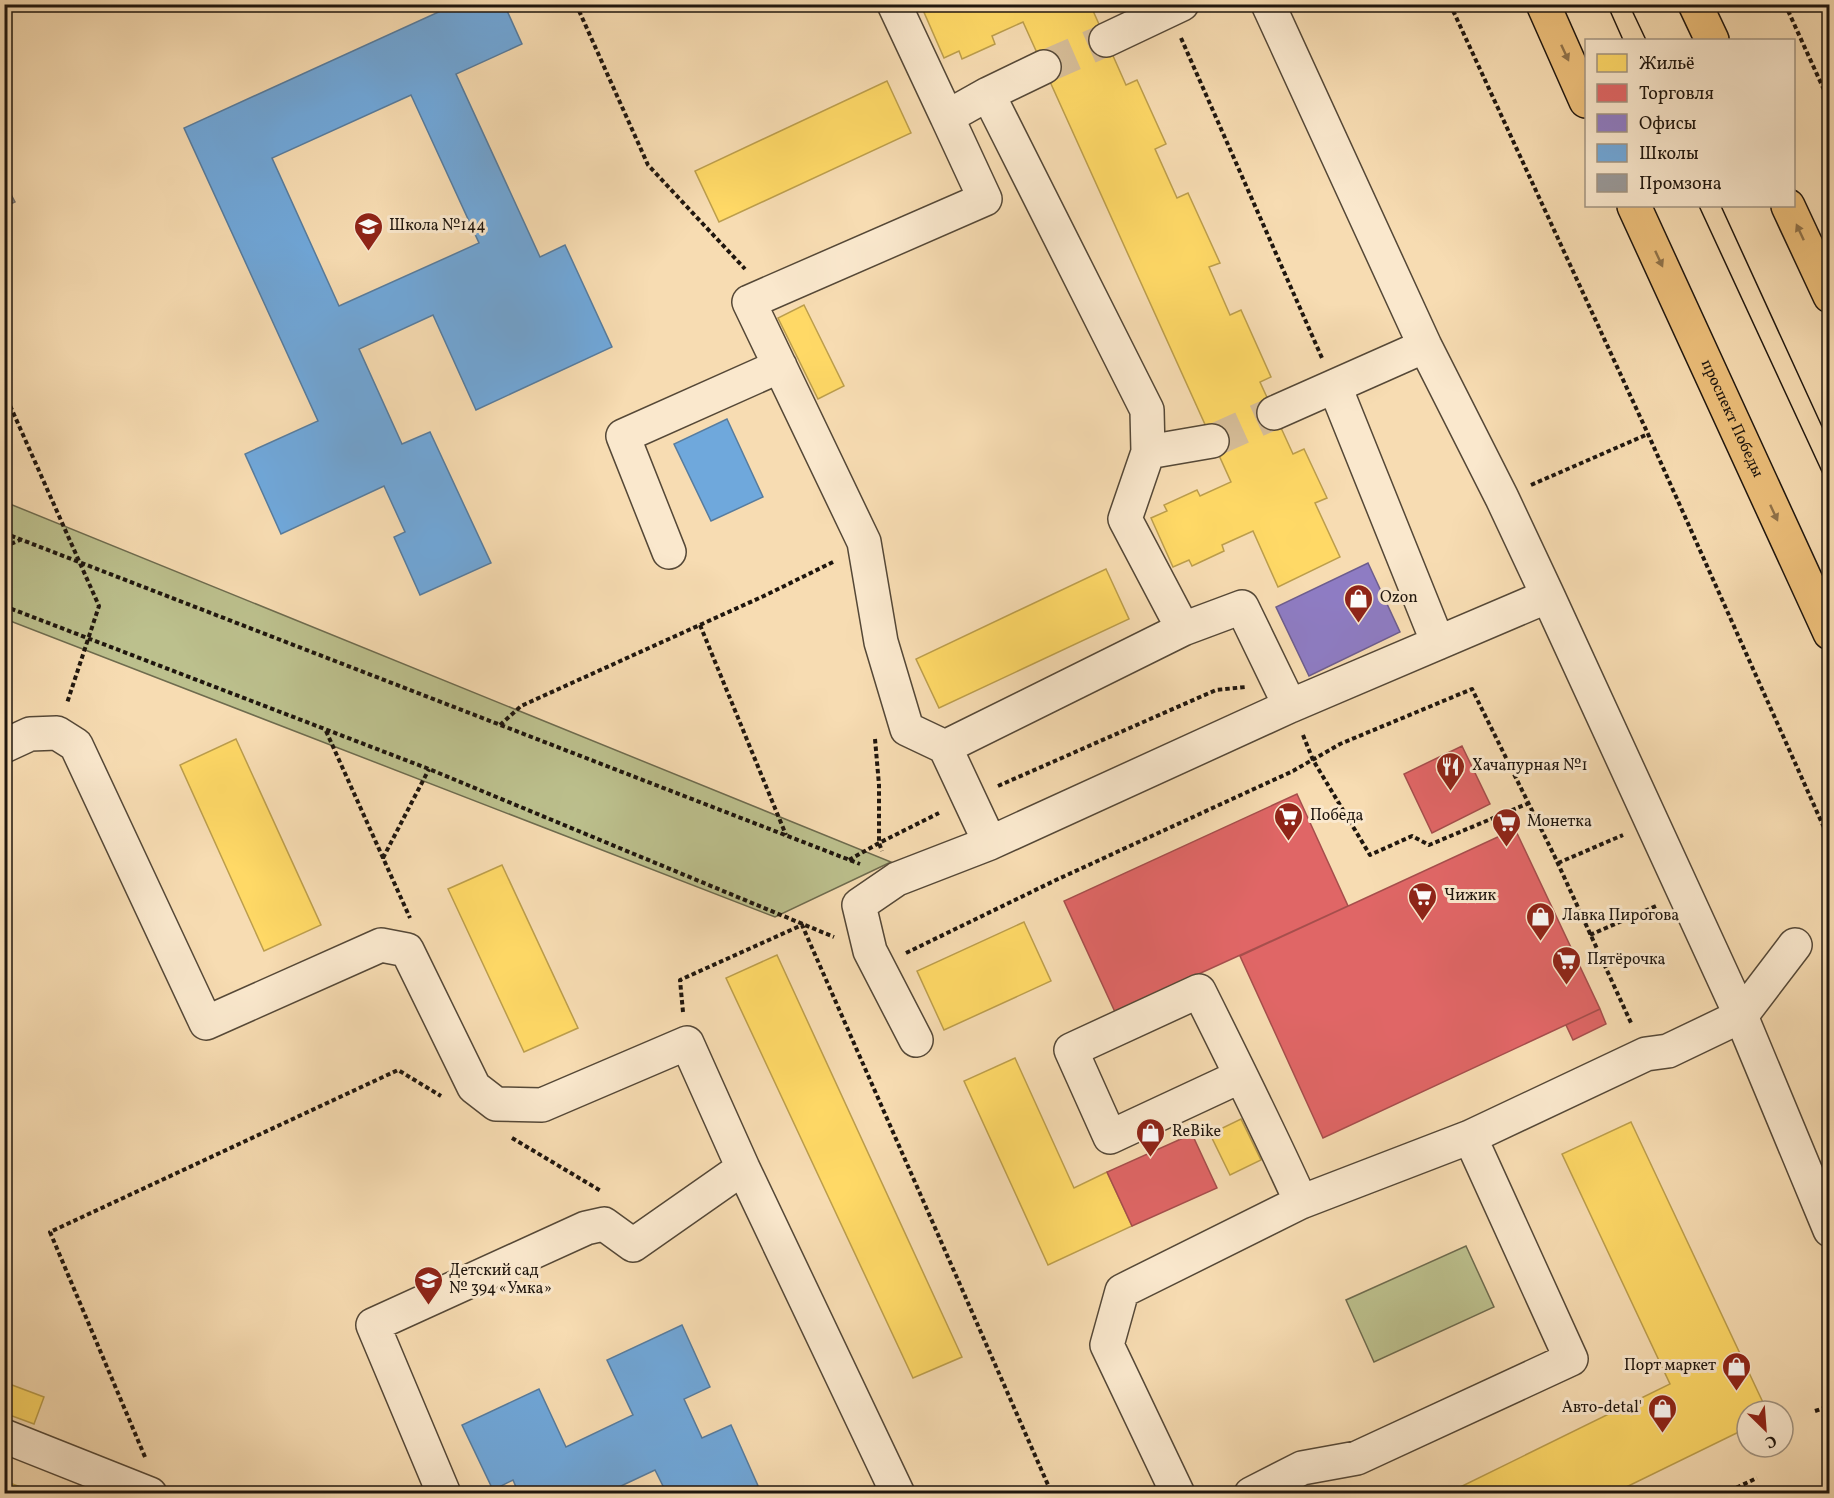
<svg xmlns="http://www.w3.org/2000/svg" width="1834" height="1498" font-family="Vollkorn,serif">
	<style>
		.green { fill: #bcc08d; stroke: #6e6b4e; stroke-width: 1.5 }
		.homes { fill: #ffd966; stroke: #bc9e4c; stroke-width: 1.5 }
		.shops { fill: #e06666; stroke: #a64e4c; stroke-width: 1.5 }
		.offices { fill: #8e7cc3; stroke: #6d5d8d; stroke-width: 1.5 }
		.schools { fill: #6fa8dc; stroke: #577c9e; stroke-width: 1.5; fill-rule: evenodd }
		.industry { fill: #999; stroke: #74726f; stroke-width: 1.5 }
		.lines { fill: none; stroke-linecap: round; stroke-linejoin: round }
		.minor-tunnel { stroke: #d7be99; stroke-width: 33; stroke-dasharray: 33 16; stroke-linecap: butt }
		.minor-casing { stroke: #554837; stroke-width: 36 }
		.major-casing { stroke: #1f160e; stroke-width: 36 }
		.path { stroke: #1f160e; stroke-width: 4; stroke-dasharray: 4.5 3; stroke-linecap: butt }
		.minor { stroke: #fae8cd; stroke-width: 33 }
		.major { stroke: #ecbe79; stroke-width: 33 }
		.tram { stroke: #1f160e; stroke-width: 1.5 }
		.oneway { fill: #907249 }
		.labels { text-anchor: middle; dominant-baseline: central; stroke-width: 6; stroke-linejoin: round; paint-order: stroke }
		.poi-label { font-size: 16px; fill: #1f160e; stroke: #fae8cd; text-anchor: start }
		.street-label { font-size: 16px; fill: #1f160e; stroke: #fae8cd }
	</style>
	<rect width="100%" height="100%" fill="#f7dcb2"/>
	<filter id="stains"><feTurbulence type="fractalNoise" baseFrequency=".00333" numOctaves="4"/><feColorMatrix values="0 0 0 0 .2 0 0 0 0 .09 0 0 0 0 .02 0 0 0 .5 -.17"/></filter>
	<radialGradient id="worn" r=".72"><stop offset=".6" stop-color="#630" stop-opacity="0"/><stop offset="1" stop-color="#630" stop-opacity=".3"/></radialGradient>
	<path class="green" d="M4,502H5L891,862L775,917L5,619Z
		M1466,1246L1494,1307L1374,1362L1346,1300Z"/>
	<path class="homes" d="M935,4H1090L1126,85L1137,80L1166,144L1155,149L1177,198L1188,193L1220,263L1209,267L1230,315L1241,310L1271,377L1260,382L1293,454L1304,449L1327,498L1315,503L1340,557L1278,587L1253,531L1222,545L1224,551L1192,566L1189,560L1173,567L1151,518L1167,511L1164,505L1197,490L1200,496L1231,482L1023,22L992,36L995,44L962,59L959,51L944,58L923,10Z
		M887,81L911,133L719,222L695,171Z
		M804,305L844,386L818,399L778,318Z
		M1106,569L1129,619L939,708L916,659Z
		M236,739L321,925L264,951L180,765Z
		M502,865L578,1028L524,1052L448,889Z
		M1024,922L1051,981L944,1030L917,971Z
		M777,955L962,1357L913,1378L726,978Z
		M1015,1058L1074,1188L1107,1172L1132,1226L1048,1265L964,1081Z
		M1241,1119L1261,1160L1230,1175L1210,1134Z
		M1631,1122L1767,1411H1747V1428L1612,1494H1446L1670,1384L1562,1154Z
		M4,1382L44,1397L34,1424L4,1413Z
		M4,1481L40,1494H4Z"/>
	<path class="shops" d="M1462,746L1490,804L1432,833L1404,774Z
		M1297,794L1348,906L1115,1012L1064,901Z
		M1515,829L1600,1009L1323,1138L1240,956Z
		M1600,1009L1606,1024L1573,1040L1566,1025Z
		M1192,1134L1217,1188L1132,1226L1107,1172Z"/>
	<path class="offices" d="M1368,563L1400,632L1309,676L1276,607Z"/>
	<path class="schools" d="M456,4H504L522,44L456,74L540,257L565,245L612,347L476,410L433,315L359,349L402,444L430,432L491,563L420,595L394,537L405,532L384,486L281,534L245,454L318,421L184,128ZM411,95L479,243L339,306L272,158Z
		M727,419L763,497L711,521L674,444Z
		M682,1325L710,1387L684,1399L702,1438L731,1425L759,1488L748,1494H667L655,1470L604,1494H519L513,1480L493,1490L462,1425L539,1389L566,1447L633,1415L607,1360Z"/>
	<path class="industry" d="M8,189L15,202L4,207V191Z"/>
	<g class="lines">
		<path class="minor-tunnel" d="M1044,67L1106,40
			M1212,441L1274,413"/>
		<defs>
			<path id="minor" d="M894,4L947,117L988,94L1147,410L1148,452L1125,519L1183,629L1242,607L1290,706L1548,596
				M1268,4L1425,346L1502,498L1548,596L1741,1016L1830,1230
				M1106,40L1182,4
				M988,94L1044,67
				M1335,387L1438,643
				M1274,413L1425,346
				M1148,452L1212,441
				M669,552L623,436L780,366
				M4,746L30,734L57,733L76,745L206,1023L381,945L407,950L474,1087L496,1104L542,1105L687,1043L743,1168L898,1494
				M945,747L907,729L881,642L864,542L749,302L985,199L947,117
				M990,843L945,747L1183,629
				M916,1040L870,951L859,905L897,879L990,843L1290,706
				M1241,1076L1110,1137L1071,1050L1199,991C1234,1061 1269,1131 1301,1202
				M4,1436L150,1494
				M444,1494L373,1325L586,1228L604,1224L633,1245L743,1168
				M1178,1494L1107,1345L1122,1291L1301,1202L1470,1137L1646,1054L1668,1051L1741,1016L1795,945
				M1251,1494L1302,1468L1357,1458L1571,1359L1470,1137"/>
			<g id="major">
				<path d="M1543,4L1586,101"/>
				<path d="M1695,4L1712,40"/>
				<path id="s1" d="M1634,206L1830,633"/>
				<path d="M1788,206L1830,296"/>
			</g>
		</defs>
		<use href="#minor" class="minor-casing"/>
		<use href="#major" class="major-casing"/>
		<path class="path" d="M576,4L648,165L745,269
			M1450,4L1648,434L1830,841
			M1785,4L1830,103
			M1181,38L1322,358
			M4,392L99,606L67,703
			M1531,485L1648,434
			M4,533L860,864
			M4,547L20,540
			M4,606L429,769L834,937
			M700,625L786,835
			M500,725L521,706L766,595L835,561
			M326,731L410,918
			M1303,735L1313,760L1370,855L1412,836L1429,845L1529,803
			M875,739L879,785V843L882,851
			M998,786L1216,690L1246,687
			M383,858L429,769
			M849,860L879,843L939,813
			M1558,863L1623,835
			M1590,935L1656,906
			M906,953L1056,880L1293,771L1340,744L1472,689L1554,855L1632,1025
			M683,1012L680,980L802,925L1052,1494
			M512,1138L601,1191
			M1815,1411L1830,1406
			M145,1457L50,1232L398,1070L441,1096
			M1723,1494L1757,1478"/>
		<use href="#minor" class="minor"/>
		<use href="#major" class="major"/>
		<path class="tram" d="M1607,4L1623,40
			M1629,4L1646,40
			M1699,206L1830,489
			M1721,206L1830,444"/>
	</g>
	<defs><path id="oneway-solid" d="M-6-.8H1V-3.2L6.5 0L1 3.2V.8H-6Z" transform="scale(1.5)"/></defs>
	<g class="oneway">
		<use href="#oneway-solid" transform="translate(1565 53) rotate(65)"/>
		<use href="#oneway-solid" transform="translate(1800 232) rotate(-115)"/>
		<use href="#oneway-solid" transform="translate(1659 259) rotate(65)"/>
		<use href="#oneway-solid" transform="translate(1774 513) rotate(65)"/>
	</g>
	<defs>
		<symbol id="school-pin" viewBox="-11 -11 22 30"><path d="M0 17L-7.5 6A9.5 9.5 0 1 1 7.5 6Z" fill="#8f2418" stroke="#fae8cd"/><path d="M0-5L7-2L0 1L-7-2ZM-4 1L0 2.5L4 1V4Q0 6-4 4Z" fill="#fff"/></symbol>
		<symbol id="shop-pin" viewBox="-11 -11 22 30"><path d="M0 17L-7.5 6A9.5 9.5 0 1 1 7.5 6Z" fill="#8f2418" stroke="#fae8cd"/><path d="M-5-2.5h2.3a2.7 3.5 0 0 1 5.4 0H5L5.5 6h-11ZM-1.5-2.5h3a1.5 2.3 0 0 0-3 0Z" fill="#fff"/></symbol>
		<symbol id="restaurant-pin" viewBox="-11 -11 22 30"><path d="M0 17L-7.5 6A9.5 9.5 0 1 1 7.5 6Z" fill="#8f2418" stroke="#fae8cd"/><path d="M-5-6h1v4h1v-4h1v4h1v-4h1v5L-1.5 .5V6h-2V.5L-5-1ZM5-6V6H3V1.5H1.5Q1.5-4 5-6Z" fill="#fff"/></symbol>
		<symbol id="supermarket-pin" viewBox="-11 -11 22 30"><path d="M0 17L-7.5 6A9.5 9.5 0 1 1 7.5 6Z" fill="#8f2418" stroke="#fae8cd"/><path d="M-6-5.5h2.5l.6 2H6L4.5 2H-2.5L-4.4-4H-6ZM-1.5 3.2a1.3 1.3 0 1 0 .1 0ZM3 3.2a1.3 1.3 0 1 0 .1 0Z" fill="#fff"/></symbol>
	</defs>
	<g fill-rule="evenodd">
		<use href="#school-pin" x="352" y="210" width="33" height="45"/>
		<use href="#shop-pin" x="1342" y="582" width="33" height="45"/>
		<use href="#restaurant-pin" x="1434" y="750" width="33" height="45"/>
		<use href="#supermarket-pin" x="1272" y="800" width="33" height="45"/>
		<use href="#supermarket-pin" x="1490" y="806" width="33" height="45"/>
		<use href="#supermarket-pin" x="1406" y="880" width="33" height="45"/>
		<use href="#shop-pin" x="1524" y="900" width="33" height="45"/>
		<use href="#supermarket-pin" x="1550" y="944" width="33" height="45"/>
		<use href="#shop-pin" x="1134" y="1116" width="33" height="45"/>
		<use href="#school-pin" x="412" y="1264" width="33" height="45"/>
		<use href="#shop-pin" x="1720" y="1350" width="33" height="45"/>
		<use href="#shop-pin" x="1646" y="1392" width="33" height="45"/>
	</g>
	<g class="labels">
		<g class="poi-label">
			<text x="389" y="226">Школа №144</text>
			<text x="1380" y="598">Ozon</text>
			<text x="1472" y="766">Хачапурная №1</text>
			<text x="1310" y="816">Победа</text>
			<text x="1527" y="822">Монетка</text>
			<text x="1444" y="896">Чижик</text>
			<text x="1562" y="916">Лавка Пирогова</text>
			<text x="1587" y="960">Пятёрочка</text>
			<text x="1172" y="1132">ReBike</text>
			<text x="449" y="1271">Детский сад<tspan x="449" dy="18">№ 394 «Умка»</tspan></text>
			<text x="1716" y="1366" text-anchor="end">Порт маркет</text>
			<text x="1642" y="1408" text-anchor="end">Авто-detal'</text>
		</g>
		<g class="street-label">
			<text stroke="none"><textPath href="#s1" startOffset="234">проспект Победы</textPath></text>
		</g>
	</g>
	<rect width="1834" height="1498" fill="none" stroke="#f7dcb2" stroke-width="24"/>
	<rect x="6" y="6" width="1822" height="1486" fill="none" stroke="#1f160e" stroke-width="3"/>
	<rect x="12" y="12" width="1810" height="1474" fill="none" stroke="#1f160e" stroke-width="1.5"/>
	<rect x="1585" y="39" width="210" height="168" fill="#fae8cd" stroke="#a29481" stroke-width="1.5"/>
	<rect x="1597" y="54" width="30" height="18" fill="#ffd966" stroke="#a29481" stroke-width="1.5"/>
	<text x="1639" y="69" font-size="18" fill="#1f160e">Жильё</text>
	<rect x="1597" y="84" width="30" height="18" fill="#e06666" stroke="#a29481" stroke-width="1.5"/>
	<text x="1639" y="99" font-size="18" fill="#1f160e">Торговля</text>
	<rect x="1597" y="114" width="30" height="18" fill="#8e7cc3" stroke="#a29481" stroke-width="1.5"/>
	<text x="1639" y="129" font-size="18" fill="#1f160e">Офисы</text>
	<rect x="1597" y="144" width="30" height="18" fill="#6fa8dc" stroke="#a29481" stroke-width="1.5"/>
	<text x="1639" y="159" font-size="18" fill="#1f160e">Школы</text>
	<rect x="1597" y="174" width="30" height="18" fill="#999999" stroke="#a29481" stroke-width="1.5"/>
	<text x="1639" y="189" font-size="18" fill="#1f160e">Промзона</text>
	<g transform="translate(1765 1429) rotate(155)"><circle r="28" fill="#fae8cd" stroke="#a29481" stroke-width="1.5"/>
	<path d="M0-4.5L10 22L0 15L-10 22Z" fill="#8f2418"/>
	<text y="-9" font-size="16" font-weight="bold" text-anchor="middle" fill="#1f160e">С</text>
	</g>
	<rect width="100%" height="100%" filter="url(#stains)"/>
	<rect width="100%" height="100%" fill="url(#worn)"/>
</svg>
